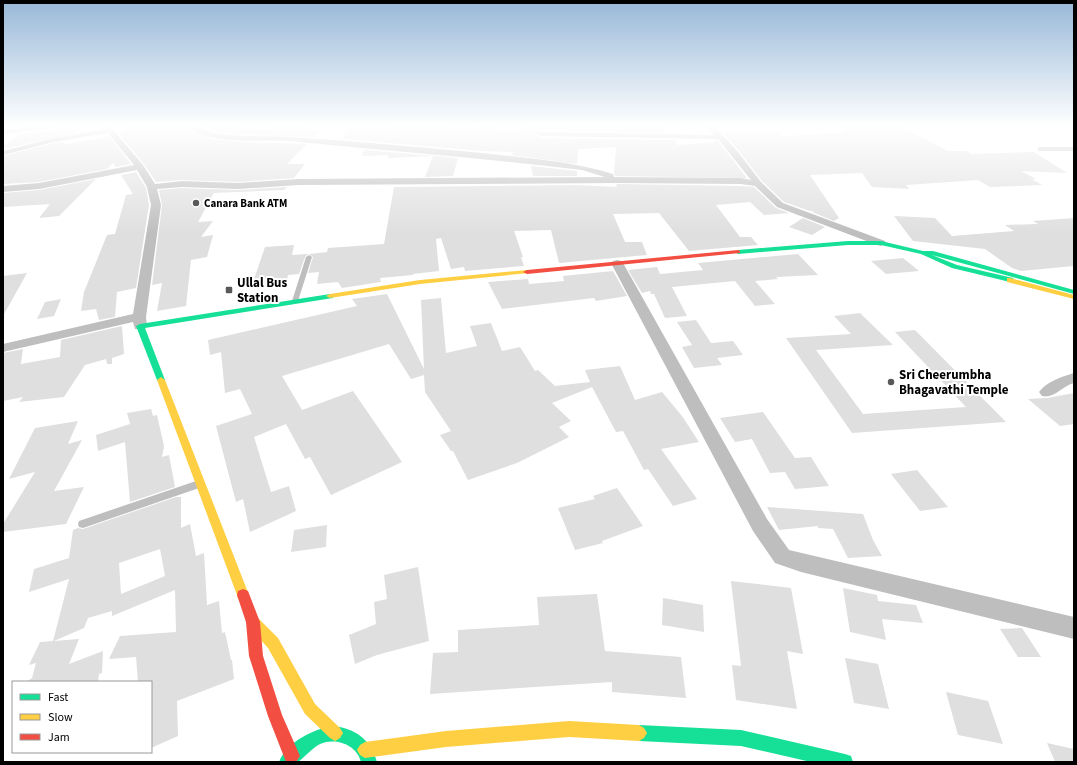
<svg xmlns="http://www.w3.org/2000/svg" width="1077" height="765" font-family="'Source Sans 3',sans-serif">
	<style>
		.building { fill: #dfdfdf; fill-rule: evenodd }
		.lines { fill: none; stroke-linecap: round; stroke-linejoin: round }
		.lane { fill: #bebebe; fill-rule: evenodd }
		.street { fill: #bebebe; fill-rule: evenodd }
		.fast { fill: #16e098; fill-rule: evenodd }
		.slow { fill: #ffcf43; fill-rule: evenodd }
		.jam { fill: #f24e42; fill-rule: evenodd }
		.poi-dot { fill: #595959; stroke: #fff; stroke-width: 1.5 }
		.labels { text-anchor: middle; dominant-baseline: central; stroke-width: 4; stroke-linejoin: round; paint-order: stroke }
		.far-poi-label { font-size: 11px; font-weight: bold; fill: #000; stroke: #fff; text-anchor: start }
		.poi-label { font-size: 13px; font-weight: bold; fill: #000; stroke: #fff; text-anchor: start }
	</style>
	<rect width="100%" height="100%" fill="#fff"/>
	<path class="building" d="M129,126H191V131L214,139L240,142L307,144L287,164H305L294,178L238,182L182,180L156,182L144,164L119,134Z
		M202,126H233L269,130L273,126H305L302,129H323L314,137L231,134L209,130Z
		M390,126H448L449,129L492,126L493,131L532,129L531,126H664L663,133L541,130L536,135L541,138L674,140L678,145L715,142L713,140H717L747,178L615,176L614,173L616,147L578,149L577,164L512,155L513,152L482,151L343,139L346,129L394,128Z
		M840,126H900L948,151H966L971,154L1034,152L1067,173L1021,171L1036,179H1032L1042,185L990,187L978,180L906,185L909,189L872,187L862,173L810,175L839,218L834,221L812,212L814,211H810L784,202L762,181L739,151L722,132H780L782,136L843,133L840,132L846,131Z
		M83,127L76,133L3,149V146L19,134Z
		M109,136L131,164L116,167L113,163L107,169L39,182L3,184V156L54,143L65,142L62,145Z
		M364,150L436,156L458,158L453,176L425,177L433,156L388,158L389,155L362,156Z
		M531,166L577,171V176H533Z
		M136,172L146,188L149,205L136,288L117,292L115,317L99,320L96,309L81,311L84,292L107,235L115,234L126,195L133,194L121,175Z
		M96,179L59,216L39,218L50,204L3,207V193L39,190Z
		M618,184L741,186L754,187L776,208L789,213L764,215L750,202L716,205L740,237H751L758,245L689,251L659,213L613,214L625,242H642L647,255L559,263L551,230L514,231L523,257H521L524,266L465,271L464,267L451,269L441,238L436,239L439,271L413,274V275L380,278L381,282L342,288L338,282L317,284L319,272L308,273L313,257L309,254L327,252L328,248L384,244L394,187L577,185L617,187L616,185Z
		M287,187L284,190L214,193L198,222L213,221L201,237L213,235L207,257L191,260L186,306L157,311L162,283L152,285L162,205L159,190L182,188L238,190Z
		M894,216L935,218L952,236L1014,231L1005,225L1038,224L1033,221L1074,218V266L1021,271L1012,268L985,249L913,241Z
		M803,218L825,227L812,235L789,227Z
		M294,245L292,255L308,254L305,257L299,274L288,275L286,284L251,288L265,247Z
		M798,254L818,275L776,277L778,279L755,281L775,304L755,306L735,281L672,287L687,316L665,318L654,294H651L650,291L642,293L628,270L657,267L660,274L703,270L698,263Z
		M903,258L919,271L886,274L871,261Z
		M613,271L627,296L596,301L594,298L502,309L488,282L528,279L529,284L564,281L563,276Z
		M27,273L3,316V276Z
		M387,294L424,369L421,300L441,298L446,353L477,346L470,326L491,323L502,351L520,347L535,371L538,370L555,386L590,382L585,370L620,366L635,400L662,392L682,416L699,442L661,449L697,499L673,506L648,469L644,470L623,431L616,432L592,387L552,403L571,421L559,427L569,437L517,463L468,480L453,451H451L440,435L451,431L425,392L424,375L411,379L389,344L282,376L302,410L353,391L402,462L331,495L310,457L305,459L286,424L254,437L271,492L289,486L296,511L250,532L243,499L236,502L216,426L252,414L240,389L225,393L221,352L210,355L208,340L357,306L352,299Z
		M61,299L54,316L37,319L45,302Z
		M860,313L893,345L816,350L863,414L966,407L895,332L915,330L1006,422L852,433L786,338L851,334L834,316Z
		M696,320L711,343L733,341L743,355L717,358L722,365L694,368L682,347L692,345L677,322Z
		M122,326L124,354L112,358V364H107L106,359L85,365L64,397L19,402L23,397L3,401V353L23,349L21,364L60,357L61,340Z
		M1074,393V424L1060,426L1028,399L1047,398Z
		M151,409L153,416L157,415L164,446L162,457L169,455L175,487L130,502L125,442L98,451L96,435L130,424L127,413Z
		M763,412L795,458L811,457L829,486L795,489L785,472L770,473L752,439L735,442L720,418Z
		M78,421L68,444L82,440L54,491L84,487L66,524L3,532V524L35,472L9,479L35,428Z
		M917,470L948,507L920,511L891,474Z
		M617,488L643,526L602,541L603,543L575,550L558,508L595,499L593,496Z
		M176,497H181V528L190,524L196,556L204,553L207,605L219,601L222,633L225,632L231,660H232L234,679L177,701L178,736L151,748V682H138L136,657L109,659L120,636L176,632L175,590L112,616V611L88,618L84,628L54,641L79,639L69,664L103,651L102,673L99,674L98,682H26L32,678L36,663L29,665L40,642L53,641L69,579L29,592L34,569L69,558L73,530L78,528L83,529ZM160,549L165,576L121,594L119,563Z
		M767,507L863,514L873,540L882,556L848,558L833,529L818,528V526L779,530Z
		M327,525L326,547L291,552L294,530Z
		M418,567L429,641L377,655L355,664L349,635L376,624L374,602L387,599L384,575Z
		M731,581L791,588L803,654L787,651L797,709L736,700L732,665L741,666Z
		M843,588L877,595L878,601L916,605L923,623L882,619L886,640L850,632Z
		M597,594L605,651L681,657L686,698L612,692V682L430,694L433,653L458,652V630L539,625L537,597Z
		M663,598L703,605L704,632L662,625Z
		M1022,628L1041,657H1018L1000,629Z
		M845,658L878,664L889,709L854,703Z
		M946,692L988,701L1003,744L958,735Z
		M1047,743L1074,749V762H1055Z"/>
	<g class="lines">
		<path class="lane" d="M309,255L312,257L298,301L295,303L293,302L292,301L306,257Z
			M199,480L202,481L204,484L202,487L83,528L79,527L78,524L79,521Z"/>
		<path class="street" d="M33,126H58L54,128L3,134V130Z
			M102,126H110L143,165L155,184L182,181L238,183L299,179L605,177L582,170C485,158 388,151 291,141C261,139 219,145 192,130L193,126H201L200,128C220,139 265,135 289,137C353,141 418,147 482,153C526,158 570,161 613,174L614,177L741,178L751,180L718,139L541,136L537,134L541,132L714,135L705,126H714L738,152L761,182L783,203L885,241L886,243L881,246L877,245L777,207L755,186L741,184L618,183L299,185L238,189L182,187L157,189L161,205L146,317L147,326L145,329H135L133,322L3,352V344L133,314L151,205L147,187L137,170L39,189L3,192V186L39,183L134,165L108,133L54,142L3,155V151L54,138L105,129Z
			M1038,147H1074V151H1038Z
			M617,260L621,261L623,263L767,519L789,550L1074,617V639L801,572L775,563L753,531L611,263L613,261Z
			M1074,373V383C1062,386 1054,399 1042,396L1039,392C1047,381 1062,377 1074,373Z"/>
		<path class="fast" d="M848,241H881L923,251H933L1074,290V294L932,255L957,265L1013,278L1014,280L1010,282L952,268L921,254L881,245H848L738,254L735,252L738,250Z
			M330,294H333V298L145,328L165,380L161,383L157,380L136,326L140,324Z
			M639,725L741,730L845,754L851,756L853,762H811L741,746L639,741L634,738L631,733L634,728Z
			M333,726C355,728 371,740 377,762H361C357,745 336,737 320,744C312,748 304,758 298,762C294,764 284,762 279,762C287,742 313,729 333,726Z"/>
		<path class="slow" d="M527,270L529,271V273L420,284L330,298L326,296L330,294L420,280Z
			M1007,278H1010L1074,295V299L1007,282Z
			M161,377L165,380L249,595L248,599L243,601L238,599L237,595L157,380Z
			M253,616L258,618L278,638L315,704L340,728L343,733L340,738L335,741L330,738L305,714L268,648L248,626L246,622L248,618Z
			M569,721L639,725L644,728L647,733L644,738L639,741L569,737L446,747L365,758L360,755L357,750L360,745L365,742L446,731Z"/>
		<path class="jam" d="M738,250L740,251V253L527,274L523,272L527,270Z
			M243,589L248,591L260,622L263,656L282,715L300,756L296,762H286L268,716L249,656L246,622L237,595L238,591Z"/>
	</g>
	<linearGradient id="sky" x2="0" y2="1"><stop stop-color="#97b8d8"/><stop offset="0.54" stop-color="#fff"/><stop offset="1" stop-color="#fff" stop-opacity="0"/></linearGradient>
	<rect width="1077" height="233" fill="url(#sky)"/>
	<g class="poi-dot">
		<circle cx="196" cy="203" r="4"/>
		<rect x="225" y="286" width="8" height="8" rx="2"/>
		<circle cx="891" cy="382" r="4"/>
	</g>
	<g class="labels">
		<g class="far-poi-label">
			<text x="204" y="203">Canara Bank ATM</text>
		</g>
		<g class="poi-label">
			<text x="237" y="283">Ullal Bus<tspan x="237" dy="15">Station</tspan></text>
			<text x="899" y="375">Sri Cheerumbha<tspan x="899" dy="15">Bhagavathi Temple</tspan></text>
		</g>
	</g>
	<rect width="1077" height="765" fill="none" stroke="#000000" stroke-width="8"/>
	<rect x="12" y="681" width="140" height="72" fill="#ffffff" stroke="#999999"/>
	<rect x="20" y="694" width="20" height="6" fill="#16e098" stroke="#999999"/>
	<text x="48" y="701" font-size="12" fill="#000000">Fast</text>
	<rect x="20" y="714" width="20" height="6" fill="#ffcf43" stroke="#999999"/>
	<text x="48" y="721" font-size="12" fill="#000000">Slow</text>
	<rect x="20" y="734" width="20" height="6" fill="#f24e42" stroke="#999999"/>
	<text x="48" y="741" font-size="12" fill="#000000">Jam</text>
</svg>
